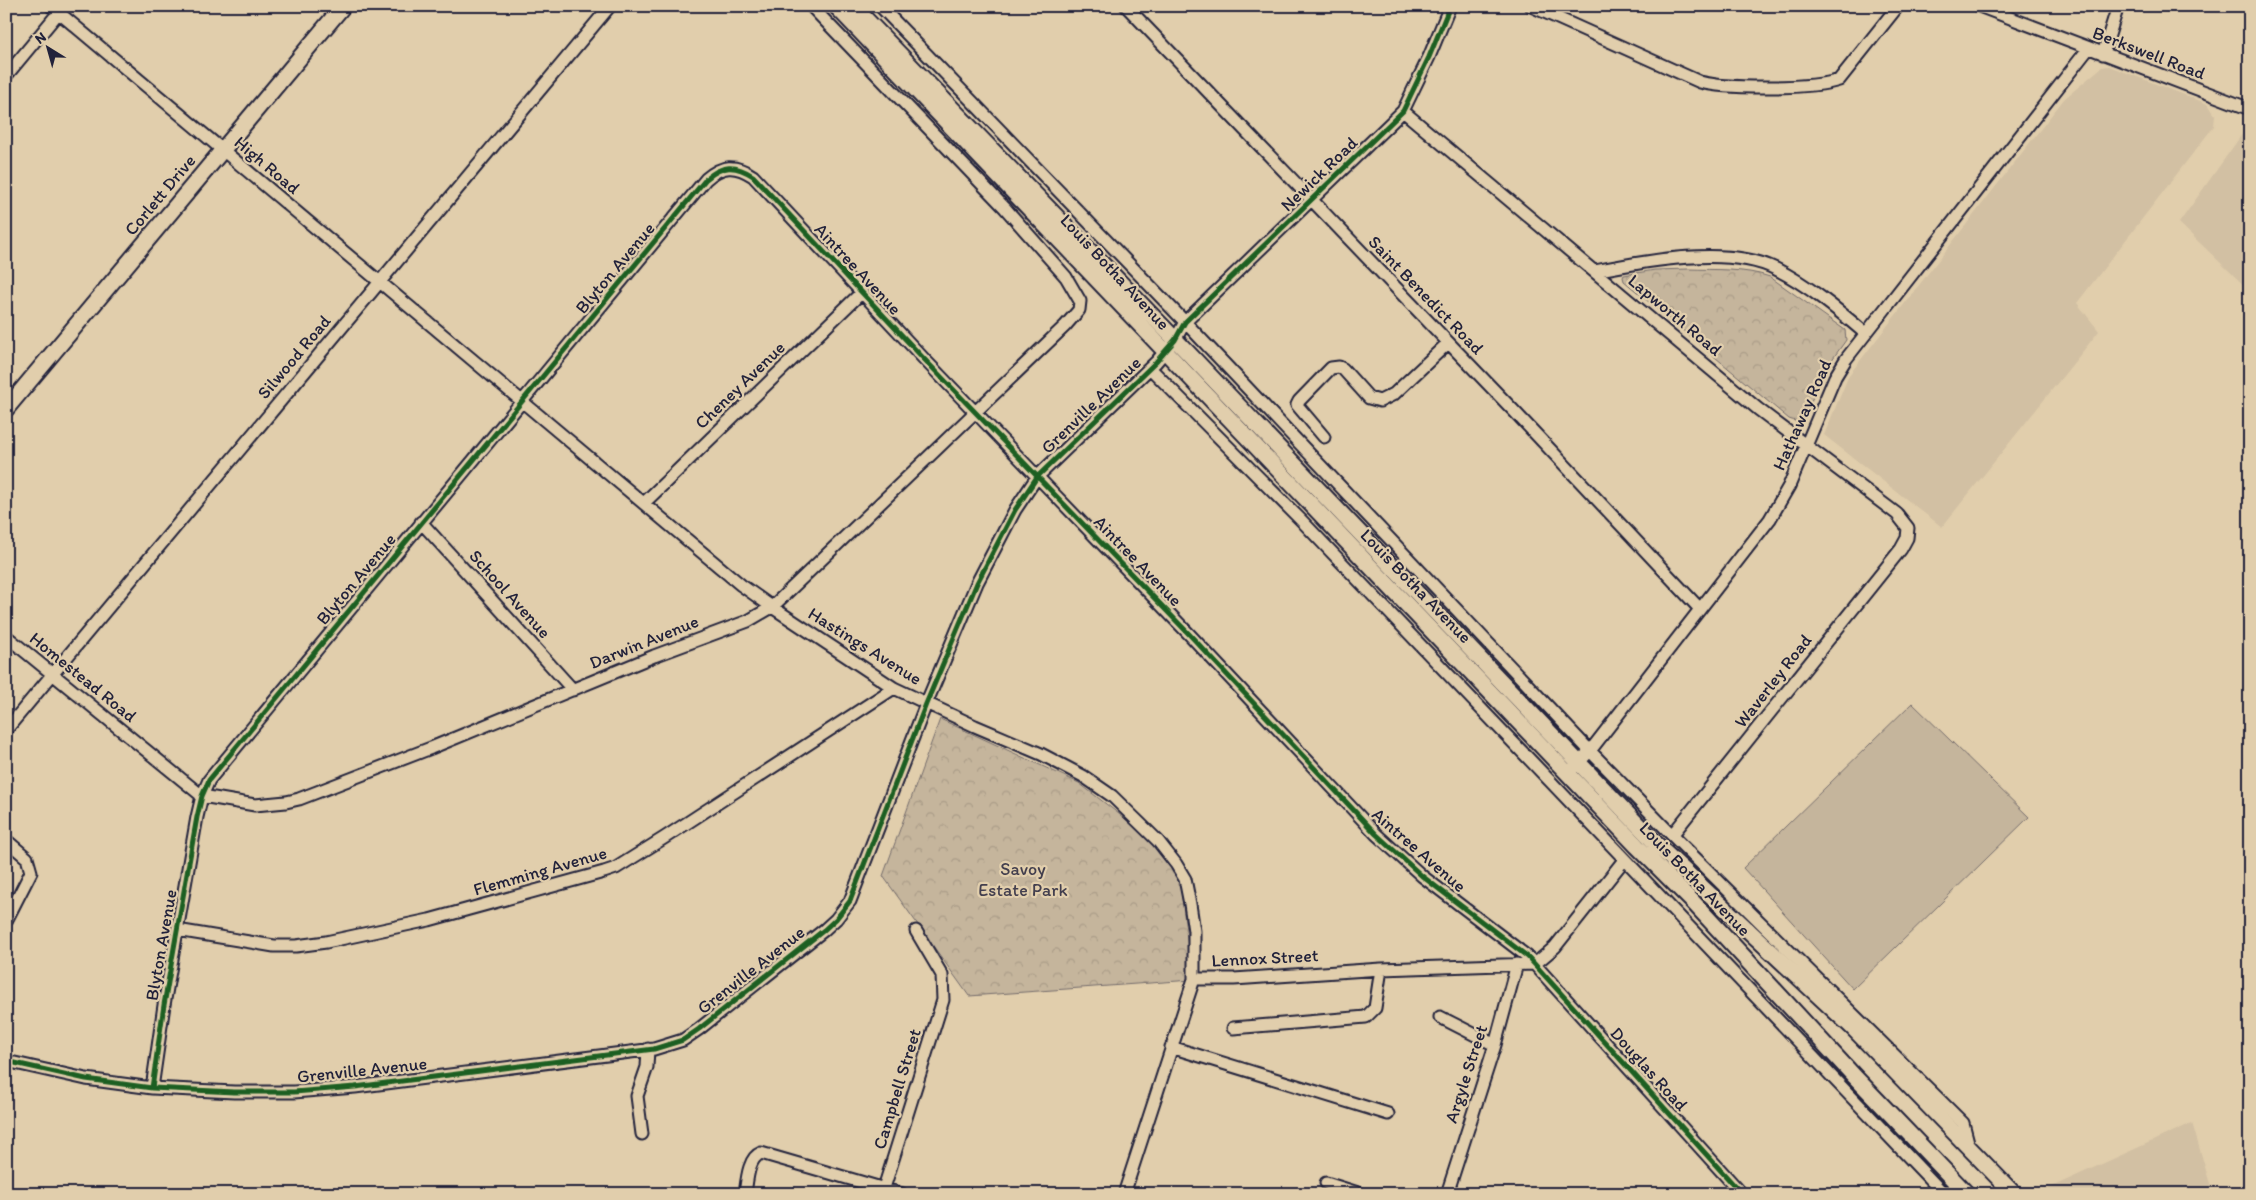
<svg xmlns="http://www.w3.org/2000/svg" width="2256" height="1200" font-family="Itim,sans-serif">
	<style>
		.built { fill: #d2c0a3 }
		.forest { fill: url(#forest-crowns); stroke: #746c6c }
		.pitch { fill: #c5b59c; stroke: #746c6c }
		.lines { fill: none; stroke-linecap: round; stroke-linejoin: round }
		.minor-casing { stroke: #22223b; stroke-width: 15 }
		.major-casing { stroke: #22223b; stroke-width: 19 }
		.minor { stroke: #e1ceac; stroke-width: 11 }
		.major { stroke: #e1ceac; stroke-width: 15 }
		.cycleway-casing { stroke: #e1ceac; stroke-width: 8 }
		.cycleway { stroke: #1b5e20; stroke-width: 5 }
		.labels { text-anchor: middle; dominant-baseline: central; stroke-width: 4.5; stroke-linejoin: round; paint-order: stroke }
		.street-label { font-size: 18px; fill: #22223b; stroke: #e1ceac }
		.park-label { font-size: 18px; fill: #433f4e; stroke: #e1ceac }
	</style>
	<defs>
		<pattern id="forest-crowns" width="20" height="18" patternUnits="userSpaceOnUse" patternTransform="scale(1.25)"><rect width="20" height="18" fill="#c5b59c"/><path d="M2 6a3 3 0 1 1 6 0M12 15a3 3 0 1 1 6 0" fill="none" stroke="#a99b87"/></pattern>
	</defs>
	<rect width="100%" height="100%" fill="#e1ceac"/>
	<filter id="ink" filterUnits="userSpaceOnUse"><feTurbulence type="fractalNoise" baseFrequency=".02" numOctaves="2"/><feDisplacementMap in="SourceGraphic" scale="10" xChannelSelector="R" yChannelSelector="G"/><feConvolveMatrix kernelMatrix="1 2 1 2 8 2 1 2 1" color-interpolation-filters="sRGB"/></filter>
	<g filter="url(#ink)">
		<path class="built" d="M2109,66L2208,104L2215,115L2214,126L2077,303L2099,331L1942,527L1824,435L1849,375L2064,99L2102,67Z
			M2250,123V291L2179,223Z
			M2192,1123L2213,1194H2036Z"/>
		<path class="forest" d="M1688,269C1715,270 1744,268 1770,277L1845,330L1846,340L1826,368L1803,419L1798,422L1789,419L1624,281L1623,277L1624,275L1655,270Z
			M940,719L1079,783L1137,828L1179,873L1192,980L969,996L883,876Z"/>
		<path class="pitch" d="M1912,703L2029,817L1853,989L1743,868Z"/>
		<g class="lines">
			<defs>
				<path id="minor" d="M51,6L741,585L772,607L894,688L975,726L1041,754L1083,776L1112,796L1158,841L1176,864L1185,879L1190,904L1194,931V979L1124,1194
					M880,6L1185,322L1590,751L1672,835L1963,1123L1969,1146
					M1126,6L1514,411L1700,609
					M1531,6L1700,82C1726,89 1814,89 1839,80L1898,6
					M1979,6L2250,109
					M2103,54L2118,6
					M6,76L64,6
					M1403,111L1758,409L1897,514L1908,528L1907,538L1901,549L1672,835
					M1595,271C1645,261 1729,245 1776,269C1808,285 1838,310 1865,333
					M1150,368L1301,520L1944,1194
					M1324,437L1297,405L1299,401L1331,368L1339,367L1343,369L1369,398L1380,401L1394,394L1448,343
					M644,503L861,293
					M421,522L573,690
					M6,636L202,796L255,805L286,802L299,799L431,748L654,656L748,621L772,607L1065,326L1079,310L1080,301L1066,277L1005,208L811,6
					M6,730L610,6
					M1573,768L1590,751L1770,519L1789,486L1835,377L1846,359L2088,49
					M6,840L27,858L31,872L6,921
					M177,930L274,946H296L326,942L429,920L604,872L616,868L664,838L894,688
					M1535,964L1555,947L1624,860
					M1194,979H1234L1381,969L1535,964
					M1440,1017L1495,1045
					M1233,1028L1366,1017L1375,1008L1381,969
					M1171,1047L1388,1114
					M6,1061L86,1079L152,1088L234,1092H294L355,1087L654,1049L683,1040L699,1029L824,930L836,919L850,901L926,704L977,583L1015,510L1037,477L1156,362L1175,340L1185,322L1403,111L1429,57L1450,6
					M152,1088L164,1005L197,817L202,796L209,780L706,179C722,165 735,164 753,176L925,360L1189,634L1376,834L1422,876L1528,957L1742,1194
					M642,1134L637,1096L647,1067L648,1049
					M1326,1183L1361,1194
					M884,1188L943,1000L942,975L916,931
					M745,1194C747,1181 748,1158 761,1153L902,1194
					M1447,1194L1495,1045L1517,964"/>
				<path id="major" d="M836,6L1637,846L1693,902L1855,1077L1967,1194
					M853,6L1192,357L1660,848L1851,1026L2014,1194
					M6,409L343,6"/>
			</defs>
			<use href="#minor" class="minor-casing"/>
			<use href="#major" class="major-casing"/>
			<use href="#minor" class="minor"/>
			<use href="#major" class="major"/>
			<defs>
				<path id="cycleway" d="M6,1061L86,1079L152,1088L234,1092H294L355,1087L654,1049L683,1040L699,1029L824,930L836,919L850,901L926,704L977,583L1015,510L1037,477L1156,362L1175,340L1185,322L1403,111L1429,57L1450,6
					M152,1088L164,1005L197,817L202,796L209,780L706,179C722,165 735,164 753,176L925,360L1189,634L1376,834L1422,876L1528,957L1742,1194"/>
			</defs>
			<use href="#cycleway" class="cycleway-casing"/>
			<use href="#cycleway" class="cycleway"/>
		</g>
	</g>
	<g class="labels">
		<g class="street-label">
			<text transform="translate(2149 53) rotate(21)">Berkswell Road</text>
			<text transform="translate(267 165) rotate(40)">High Road</text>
			<text transform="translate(1319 174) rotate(-44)">Newick Road</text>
			<text transform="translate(160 195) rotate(-50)">Corlett Drive</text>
			<text transform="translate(615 268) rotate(-50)">Blyton Avenue</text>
			<text transform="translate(858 269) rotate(47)">Aintree Avenue</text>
			<text transform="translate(1115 272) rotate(47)">Louis Botha Avenue</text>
			<text transform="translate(1426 295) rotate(46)">Saint Benedict Road</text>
			<text transform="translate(1675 315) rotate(40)">Lapworth Road</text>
			<text transform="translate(294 357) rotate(-50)">Silwood Road</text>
			<text transform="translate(740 385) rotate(-44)">Cheney Avenue</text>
			<text transform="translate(1091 405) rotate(-44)">Grenville Avenue</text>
			<text transform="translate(1802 415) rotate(-66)">Hathaway Road</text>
			<text transform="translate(1138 561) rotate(46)">Aintree Avenue</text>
			<text transform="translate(356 579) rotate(-50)">Blyton Avenue</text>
			<text transform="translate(1416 586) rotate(46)">Louis Botha Avenue</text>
			<text transform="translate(510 594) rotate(48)">School Avenue</text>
			<text transform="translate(644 642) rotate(-22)">Darwin Avenue</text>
			<text transform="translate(865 646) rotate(32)">Hastings Avenue</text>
			<text transform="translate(83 677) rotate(39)">Homestead Road</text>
			<text transform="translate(1773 681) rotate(-52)">Waverley Road</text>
			<text transform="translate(1419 850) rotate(41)">Aintree Avenue</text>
			<text transform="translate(540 871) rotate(-16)">Flemming Avenue</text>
			<text transform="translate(1695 879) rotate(46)">Louis Botha Avenue</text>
			<text transform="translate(161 945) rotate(-80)">Blyton Avenue</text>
			<text transform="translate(1265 958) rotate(-3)">Lennox Street</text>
			<text transform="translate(751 970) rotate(-38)">Grenville Avenue</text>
			<text transform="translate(1649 1069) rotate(48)">Douglas Road</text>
			<text transform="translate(362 1070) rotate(-6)">Grenville Avenue</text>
			<text transform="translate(1466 1074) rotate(-72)">Argyle Street</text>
			<text transform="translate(897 1089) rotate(-73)">Campbell Street</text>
		</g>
		<g class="park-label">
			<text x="1023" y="869">Savoy<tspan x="1023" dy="21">Estate Park</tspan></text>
		</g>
	</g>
	<rect width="2256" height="1200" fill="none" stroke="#e1ceac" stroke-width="25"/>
	<rect x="12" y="12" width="2231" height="1175" fill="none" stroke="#22223b" stroke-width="2" filter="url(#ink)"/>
	<g transform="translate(48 48) rotate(323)" stroke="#e1ceac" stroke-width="4" paint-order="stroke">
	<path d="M0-4L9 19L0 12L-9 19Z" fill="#22223b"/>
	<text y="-8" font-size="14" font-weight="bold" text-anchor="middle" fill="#22223b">N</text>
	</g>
</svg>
